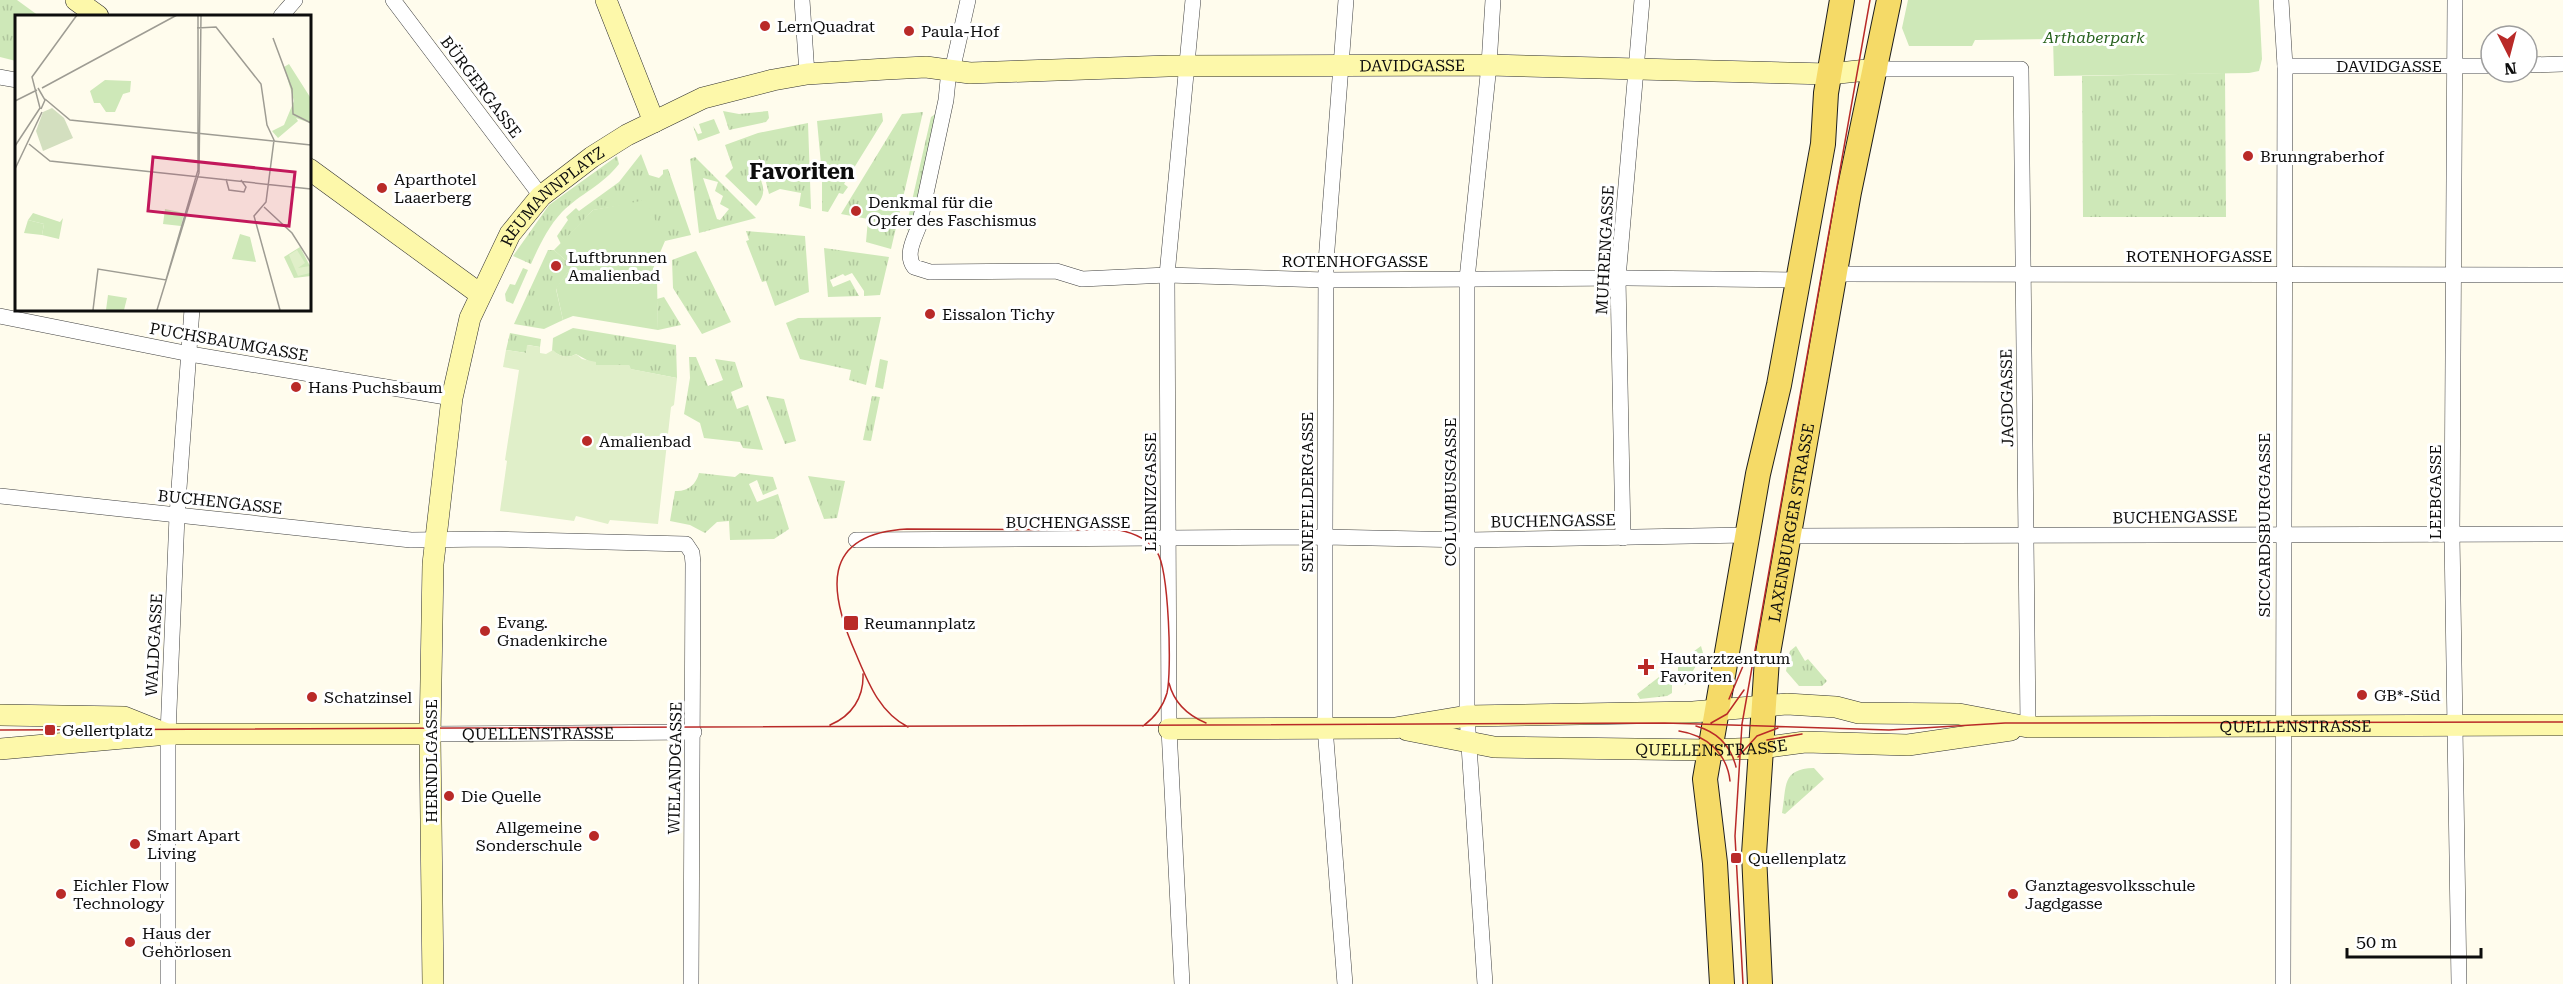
<svg xmlns="http://www.w3.org/2000/svg" width="2563" height="984" font-family="'Roboto Serif',serif">
	<style>
		.grass { fill: url(#grass-tufts); fill-rule: evenodd }
		.park { fill: #cee8b8 }
		.pitch { fill: #e0efc9 }
		.lines { fill: none; stroke-linecap: round; stroke-linejoin: round }
		.street-casing { stroke: #404040; stroke-width: 16 }
		.secondary-casing { stroke: #2f2f2f; stroke-width: 22 }
		.primary-casing { stroke: #1e1e1e; stroke-width: 26 }
		.street { stroke: #fff; stroke-width: 15 }
		.secondary { stroke: #fdf8aa; stroke-width: 21 }
		.primary { stroke: #f5da67; stroke-width: 24 }
		.tram { stroke: #b92a28; stroke-width: 1.5 }
		.poi-dot { fill: #b92a28; stroke: #fff; stroke-width: 2 }
		.labels { text-anchor: middle; dominant-baseline: central; stroke-width: 6; stroke-linejoin: round; paint-order: stroke }
		.poi-label { font-size: 16px; fill: #0d0d0d; stroke: #fff; text-anchor: start }
		.park-label { font-size: 16px; font-style: italic; fill: #29631f; stroke: #fff }
		.street-label { font-size: 16px; fill: #0d0d0d; stroke: #fff }
		.district-label { font-size: 22px; font-weight: bold; fill: #0d0d0d; stroke: #fff }
		.inset-road { fill: none; stroke: #9e9c93; stroke-width: 1.5 }
		.view { fill: #c2185b; fill-opacity: 0.15; stroke: #c2185b; stroke-width: 3 }
		.inset-edge { fill: none; stroke: #0d0d0d; stroke-width: 3 }
	</style>
	<defs>
		<pattern id="grass-tufts" width="24" height="20" patternUnits="userSpaceOnUse" patternTransform="scale(1.5)"><rect width="24" height="20" fill="#cee8b8"/><path d="M3 7l-1-3M5 7V3M7 7l1-3M15 17l-1-3M17 17v-4M19 17l1-3" fill="none" stroke="#b0c69d"/></pattern>
	</defs>
	<rect width="100%" height="100%" fill="#fffced"/>
	<path class="grass" d="M0,0H17L39,16H16V61L0,57Z
		M2225,73L2226,217H2083L2082,76Z
		M723,111L739,114L768,111L769,118L766,122L729,130Z
		M923,112L891,249L866,242L868,219L841,214L902,114Z
		M882,113L883,121L844,184L848,187L843,194L839,193L828,212L822,211V178H818L817,165L821,164L817,121Z
		M937,113L915,217L908,231L906,227L931,117Z
		M714,119L720,133L698,141L693,126L698,134L702,133L699,124Z
		M808,123L811,209L799,206L801,193L780,189L769,194L760,159L753,162C759,179 771,190 756,206L725,176L733,168L725,145L758,133Z
		M641,154L649,175L659,178L663,174V170L668,169L691,235L665,241L630,204L593,210L561,244L557,236L568,220L566,217L576,208L579,211L619,182Z
		M617,156L619,164C603,185 580,194 562,212C548,227 539,246 531,264L513,256L549,205Z
		M695,157L756,218L699,233L690,159ZM703,178L718,182L715,191L723,196L720,204L729,209L720,220L717,219Z
		M746,231L805,236L809,292L775,306L766,281L762,282L746,241L749,240Z
		M824,248L889,257L880,295L864,296V291L852,273L845,276L843,274L830,280L833,287L850,280L859,296L828,297Z
		M548,250H554L572,266L556,289L563,320L544,329L514,324Z
		M696,251L731,322L702,334L673,288L672,260Z
		M523,268L528,270L513,304L506,301L505,294L510,284L515,285Z
		M664,297L681,325L658,330L657,299Z
		M881,317L866,385L849,380L851,370L800,359L786,323L798,318Z
		M573,328L676,345L677,378L630,369L629,365H596L576,354C566,360 560,355 552,351L553,338Z
		M510,333L541,339L540,347L528,345L526,353L506,350Z
		M689,357H696L708,386L723,380L715,359L735,362L743,387L731,392L737,409L748,405L763,450L743,448L740,442L704,438L700,423L684,414L690,378Z
		M880,359L888,361L883,389L875,387Z
		M766,396L784,399L796,441L785,444Z
		M872,396L880,397L871,441L863,440Z
		M699,473L735,477L740,473L773,477L777,489L763,495L757,480L749,484L757,502L778,494L789,529L774,539L730,540L729,521L717,522L705,533L690,525L670,521L675,491C687,492 696,485 699,473Z
		M808,476L845,481L837,518L824,519Z
		M1701,646L1703,653L1685,685L1678,677V663Z
		M1796,646L1805,661L1808,659L1827,681L1822,686H1799L1786,671L1790,651Z
		M1659,677L1672,685V693L1667,696L1640,699L1637,694Z
		M1814,768L1824,779L1785,814L1782,813C1787,786 1781,769 1814,768Z"/>
	<path class="park" d="M1908,0H2259L2262,59L2259,71L2249,73L2054,76L2053,39L1975,40L1972,46H1909L1902,28Z
		M646,200L665,241L653,269V279L657,280L658,330L573,316L563,320L556,288L572,266L554,250L593,210Z"/>
	<path class="pitch" d="M527,345L540,347V353L546,354L553,350C560,357 568,359 576,354L582,359L596,362V365H629L631,369L677,378L674,405L671,407L658,524L610,520L608,524L576,516L574,521L500,511L507,461L505,460L519,370L503,367L506,350L526,353Z"/>
	<g class="lines">
		<defs>
			<g id="street">
				<path d="M393,0L541,196"/>
				<path d="M802,0L807,74"/>
				<path d="M968,0L954,62L949,70L946,100L919,226C914,239 905,255 914,267L930,272L1056,271L1082,279L1167,275L1325,280L1627,278L1798,280"/>
				<path d="M2281,0L2285,66L2283,984"/>
				<path d="M2455,0L2452,536L2459,984"/>
				<path d="M281,16L295,0"/>
				<path d="M2527,65L2563,64"/>
				<path id="s1" d="M2285,66H2491"/>
				<path d="M1877,69H2021L2028,727"/>
				<path d="M0,77L16,80"/>
				<path d="M1835,274L2563,275"/>
				<path d="M0,316L190,354L452,398"/>
				<path d="M0,496L411,540L492,539L686,544L692,553L693,563L691,984"/>
				<path d="M1788,536L2563,534"/>
				<path d="M1623,538L1618,278L1642,0"/>
				<path d="M856,540L1325,537L1468,540L1747,535"/>
				<path id="s2" d="M430,734L694,732"/>
				<path d="M168,984V734L177,516L192,309"/>
				<path d="M1182,984L1169,729L1167,275L1193,0"/>
				<path d="M1345,984L1325,727V537L1326,262L1346,0"/>
				<path d="M1485,984L1467,716V279L1489,65L1493,0"/>
			</g>
			<g id="secondary">
				<path d="M76,0L98,16"/>
				<path d="M606,0L654,122"/>
				<path d="M309,169L480,294"/>
				<path d="M0,715L124,717L164,733"/>
				<path id="s3" d="M1169,729L1395,728L1467,716L1693,712L1787,704L1836,707L1859,713L1959,714L2028,727L2563,725"/>
				<path id="s4" d="M1407,730L1494,747L1710,750L1761,748L1805,742L1908,745L2011,730"/>
				<path d="M0,749L168,734H430"/>
				<path id="s5" d="M433,984L430,737L433,564L452,398L470,318L510,234L541,196L592,157L627,135L703,98L773,80L807,74L886,69L926,67L970,73L1168,66L1489,65L1829,74L1877,69"/>
			</g>
			<g id="primary">
				<path d="M1722,984L1715,863L1705,779L1758,474L1779,385L1823,144L1826,93L1842,0"/>
				<path id="s6" d="M1760,984L1754,854L1767,659L1849,192L1889,0"/>
			</g>
		</defs>
		<use href="#street" class="street-casing"/>
		<use href="#secondary" class="secondary-casing"/>
		<use href="#primary" class="primary-casing"/>
		<use href="#street" class="street"/>
		<use href="#secondary" class="secondary"/>
		<use href="#primary" class="primary"/>
		<path class="tram" d="M1169,683C1174,703 1187,715 1206,723
			M1729,699L1743,666
			M1711,723L1727,714L1744,690
			M830,725C852,716 864,697 863,674
			M1696,726C1717,732 1731,746 1736,767
			M908,727C879,712 868,682 856,654C829,593 819,534 907,529L1119,530C1134,533 1148,539 1157,552C1169,570 1172,671 1167,693C1163,707 1154,718 1143,726
			M0,730L1665,723L1889,730L2005,723L2563,722
			M1679,731C1706,735 1727,753 1730,781
			M1767,740L1802,734
			M1738,757L1757,736L1778,728
			M1743,984L1735,836L1742,724L1870,0"/>
	</g>
	<g class="poi-dot">
		<circle cx="765" cy="26" r="6"/>
		<circle cx="909" cy="31" r="6"/>
		<circle cx="2248" cy="156" r="6"/>
		<circle cx="382" cy="188" r="6"/>
		<circle cx="856" cy="211" r="6"/>
		<circle cx="556" cy="266" r="6"/>
		<circle cx="930" cy="314" r="6"/>
		<circle cx="296" cy="387" r="6"/>
		<circle cx="587" cy="441" r="6"/>
		<rect x="843" y="615" width="16" height="16" rx="3"/>
		<circle cx="485" cy="631" r="6"/>
		<path d="M1643 658h6v6h6v6h-6v6h-6v-6h-6v-6h6z"/>
		<circle cx="2362" cy="695" r="6"/>
		<circle cx="312" cy="697" r="6"/>
		<rect x="44" y="724" width="12" height="12" rx="3"/>
		<circle cx="449" cy="796" r="6"/>
		<circle cx="594" cy="836" r="6"/>
		<circle cx="135" cy="844" r="6"/>
		<rect x="1730" y="852" width="12" height="12" rx="3"/>
		<circle cx="61" cy="894" r="6"/>
		<circle cx="2013" cy="894" r="6"/>
		<circle cx="130" cy="942" r="6"/>
	</g>
	<g class="labels">
		<g class="poi-label">
			<text x="777" y="26">LernQuadrat</text>
			<text x="921" y="31">Paula-Hof</text>
			<text x="2260" y="156">Brunngraberhof</text>
			<text x="394" y="179">Aparthotel<tspan x="394" dy="18">Laaerberg</tspan></text>
			<text x="868" y="202">Denkmal für die<tspan x="868" dy="18">Opfer des Faschismus</tspan></text>
			<text x="568" y="257">Luftbrunnen<tspan x="568" dy="18">Amalienbad</tspan></text>
			<text x="942" y="314">Eissalon Tichy</text>
			<text x="308" y="387">Hans Puchsbaum</text>
			<text x="599" y="441">Amalienbad</text>
			<text x="497" y="622">Evang.<tspan x="497" dy="18">Gnadenkirche</tspan></text>
			<text x="864" y="623">Reumannplatz</text>
			<text x="1660" y="658">Hautarztzentrum<tspan x="1660" dy="18">Favoriten</tspan></text>
			<text x="2374" y="695">GB*-Süd</text>
			<text x="324" y="697">Schatzinsel</text>
			<text x="62" y="730">Gellertplatz</text>
			<text x="461" y="796">Die Quelle</text>
			<text x="582" y="827" text-anchor="end">Allgemeine<tspan x="582" dy="18">Sonderschule</tspan></text>
			<text x="147" y="835">Smart Apart<tspan x="147" dy="18">Living</tspan></text>
			<text x="1748" y="858">Quellenplatz</text>
			<text x="73" y="885">Eichler Flow<tspan x="73" dy="18">Technology</tspan></text>
			<text x="2025" y="885">Ganztagesvolksschule<tspan x="2025" dy="18">Jagdgasse</tspan></text>
			<text x="142" y="933">Haus der<tspan x="142" dy="18">Gehörlosen</tspan></text>
		</g>
		<g class="park-label">
			<text x="2094" y="37">Arthaberpark</text>
		</g>
		<g class="street-label">
			<text stroke="none"><textPath href="#s5" startOffset="1714">DAVIDGASSE</textPath></text>
			<text stroke="none"><textPath href="#s1" startOffset="104">DAVIDGASSE</textPath></text>
			<text transform="translate(481 87) rotate(53)">BÜRGERGASSE</text>
			<text stroke="none"><textPath href="#s5" startOffset="819">REUMANNPLATZ</textPath></text>
			<text transform="translate(1605 250) rotate(-87)">MUHRENGASSE</text>
			<text x="2199" y="256">ROTENHOFGASSE</text>
			<text x="1355" y="261">ROTENHOFGASSE</text>
			<text transform="translate(229 342) rotate(10)">PUCHSBAUMGASSE</text>
			<text transform="translate(2007 398) rotate(-91)">JAGDGASSE</text>
			<text transform="translate(1150 492) rotate(-90)">LEIBNIZGASSE</text>
			<text transform="translate(1307 492) rotate(-90)">SENEFELDERGASSE</text>
			<text transform="translate(1450 492) rotate(-90)">COLUMBUSGASSE</text>
			<text transform="translate(2435 492) rotate(-90)">LEEBGASSE</text>
			<text transform="translate(220 502) rotate(6)">BUCHENGASSE</text>
			<text transform="translate(2175 517) rotate(-1)">BUCHENGASSE</text>
			<text transform="translate(1553 521) rotate(-1)">BUCHENGASSE</text>
			<text x="1068" y="522">BUCHENGASSE</text>
			<text stroke="none"><textPath href="#s6" startOffset="464">LAXENBURGER STRASSE</textPath></text>
			<text transform="translate(2264 525) rotate(-90)">SICCARDSBURGGASSE</text>
			<text transform="translate(154 645) rotate(-87)">WALDGASSE</text>
			<text stroke="none"><textPath href="#s3" startOffset="1130">QUELLENSTRASSE</textPath></text>
			<text stroke="none"><textPath href="#s2" startOffset="108">QUELLENSTRASSE</textPath></text>
			<text stroke="none"><textPath href="#s4" startOffset="306">QUELLENSTRASSE</textPath></text>
			<text transform="translate(431 761) rotate(-90)">HERNDLGASSE</text>
			<text transform="translate(675 768) rotate(-89)">WIELANDGASSE</text>
		</g>
		<g class="district-label">
			<text x="802" y="171">Favoriten</text>
		</g>
	</g>
	<g transform="translate(15 15)">
		<rect width="296" height="296" fill="#fffced"/>
		<path d="M18,198L45,207L48,203L44,224L27,220L29,209L13,205ZM285,232L295,251L296,261L279,263L269,242Z" fill="#cee8b8"/>
		<path d="M37,93L49,103L58,123L28,136L21,116L28,97Z" fill="#d3dfbf"/>
		<path d="M274,49L295,82V108L281,103L283,106L263,123L257,116L269,110L279,86L269,52ZM90,65L116,66L115,77L108,79L100,97H91L85,88H79L75,76ZM150,194L169,198L166,211L148,209ZM13,205L29,209L27,220L9,218ZM225,219L235,222L241,247L217,244ZM93,280L112,283L109,295H91Z" fill="#cee8b8"/>
		<path d="M282,235L290,248L283,253L295,251V258L283,261L274,240Z" fill="#e0efc9"/>
		<path class="inset-road" d="M182,13L201,12L246,69L252,110L259,125L251,187L239,201L265,295M258,23L277,74L278,99L296,108M23,73L30,85L26,94M27,73L162,0M30,84L55,105L296,130M0,86L22,75M14,129L35,146L296,174M0,131L25,93L17,62L62,0M0,154L27,97M211,164L214,175L229,177L231,172L226,165M249,192L277,218L296,248M78,295L83,254L151,265L183,155V0M142,295L184,158L186,0"/>
		<path class="view" d="M138,142L280,157L274,211L133,196Z"/>
		<rect width="296" height="296" class="inset-edge"/>
	</g>
	<g transform="translate(2509 54) rotate(174)"><circle r="28" fill="#ffffff" stroke="#9e9e9e" stroke-width="1.5"/>
	<path d="M0-4.5L10 22L0 15L-10 22Z" fill="#b92a28"/>
	<text y="-9" font-size="16" font-weight="bold" text-anchor="middle" fill="#0d0d0d">N</text>
	</g>
	<path d="M2347 948v9h134v-9" fill="none" stroke="#0d0d0d" stroke-width="3"/>
	<text x="2356" y="948" font-size="18" fill="#0d0d0d" stroke="#ffffff" stroke-width="4.5" paint-order="stroke">50 m</text>
</svg>
